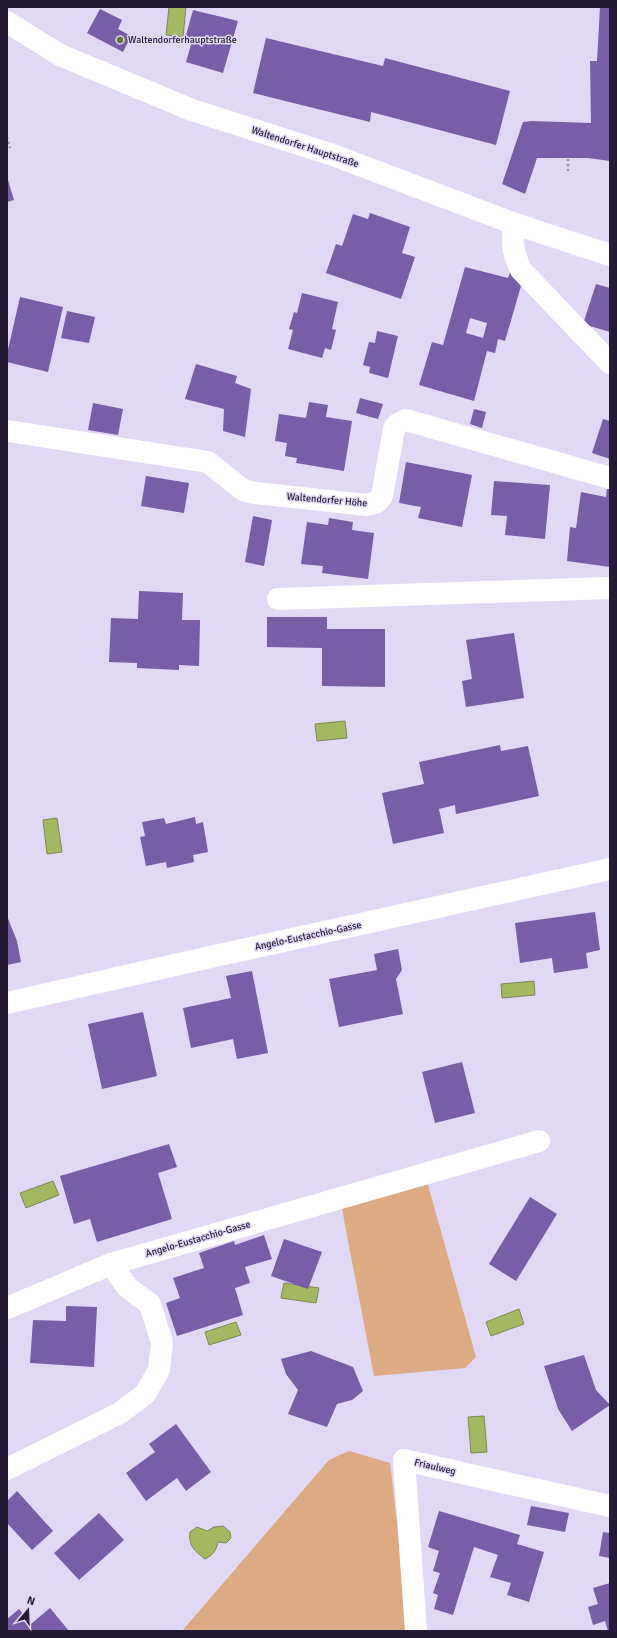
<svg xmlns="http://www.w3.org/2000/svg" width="617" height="1638" font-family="Signika,sans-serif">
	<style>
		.green { fill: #dcab84 }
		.water { fill: #a4b761; stroke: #7e8854 }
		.building { fill: #785da7; fill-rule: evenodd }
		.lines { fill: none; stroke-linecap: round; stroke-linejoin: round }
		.path { stroke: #9b92ae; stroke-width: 2.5; stroke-dasharray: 2 3; stroke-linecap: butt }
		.minor { stroke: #fff; stroke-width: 22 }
		.secondary { stroke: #fff; stroke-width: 22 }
		.poi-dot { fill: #677725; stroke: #e1d8f5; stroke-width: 1.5 }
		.labels { text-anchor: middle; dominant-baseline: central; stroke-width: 3; stroke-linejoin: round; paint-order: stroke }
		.poi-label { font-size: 10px; fill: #251b36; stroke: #e1d8f5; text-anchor: start }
		.street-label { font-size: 10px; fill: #251b36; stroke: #e1d8f5 }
	</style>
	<rect width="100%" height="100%" fill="#e1d8f5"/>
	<path class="green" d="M427,1181L476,1357L465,1368L374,1376L341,1204Z
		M349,1451L390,1463L410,1631H182L329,1460Z"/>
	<path class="water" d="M169,7H186L183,37L166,35Z
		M345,721L347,738L317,741L315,724Z
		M57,818L62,852L47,854L43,820Z
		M534,981L535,995L502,998L501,984Z
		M53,1181L59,1195L26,1208L20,1193Z
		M284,1283L319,1288L316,1303L281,1298Z
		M519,1309L524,1324L491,1336L486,1322Z
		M236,1322L241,1335L209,1345L205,1332Z
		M484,1416L487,1452L471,1453L468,1417Z
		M223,1526L230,1532L231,1538L226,1543L218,1542C216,1551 213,1555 205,1559C195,1551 188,1546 190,1532L197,1527L207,1531L214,1527Z"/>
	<path class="building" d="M600,7H610V161L588,158H537L525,194L502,184L523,122L532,121L591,123L590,61H597Z
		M100,9L122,20L118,29L131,36L123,52L87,33Z
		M193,10L238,21L223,73L186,62L192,41L185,39Z
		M266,38L383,66L385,58L510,91L496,145L371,112L370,122L253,93Z
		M7,177L14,200L7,202Z
		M370,213L410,227L402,253L415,257L401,299L326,273L336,244L342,246L353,214L368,219Z
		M465,267L508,278L511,270L521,286L505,341L498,339L495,353L487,351L474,401L419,385L432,342L443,345ZM470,318L487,323L483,338L466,333Z
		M596,284L610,288V332L583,324Z
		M302,293L338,302L332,329L336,330L331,350L325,348L322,358L288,349L293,330L289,329L294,312L297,313Z
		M20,297L63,307L48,372L7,362V354Z
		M67,311L95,317L89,343L61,338Z
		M377,331L398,336L388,378L369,373L370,367L363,365L369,342L375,343Z
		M196,364L237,376L235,383L251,389L245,437L223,431L224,409L185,399Z
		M360,398L383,404L378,419L356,413Z
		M309,402L328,405L326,417L352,421L344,471L296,463L297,458L285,456L287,443L275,441L279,414L306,418Z
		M93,403L123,409L118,435L88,430Z
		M474,409L486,412L482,428L470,424Z
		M603,419L610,421V459L592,453Z
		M406,462L472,475L462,527L418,518L421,507L399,503Z
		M146,476L189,483L184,513L141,506Z
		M494,481L550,485L545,539L505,535L507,516L491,515Z
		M607,489H610V567L567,561L570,527L576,528L581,492L606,497Z
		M253,516L272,520L264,566L245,562Z
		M329,518L353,522L352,530L374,533L368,579L322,573L323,566L301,564L307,522L328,525Z
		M139,591L183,593L182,620H200L199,666L179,665V670L137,668V663L109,662L111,618L138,619Z
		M267,617H327V629H385V687L322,686V648L267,647Z
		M514,633L524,698L466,707L462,681L472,679L466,640Z
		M500,745L501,751L528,746L539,796L456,814L455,805L439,809L444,833L393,844L382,793L424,784L419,762Z
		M195,817L196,824L203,822L208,852L193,855L194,862L167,868L166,862L146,866L140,837L145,836L142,822L164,818L166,824Z
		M595,912L600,950L586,953L588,968L554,973L552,958L520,963L515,923Z
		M7,916L17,941L21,962L7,965Z
		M398,949L402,970L396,979L403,1014L339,1027L329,979L377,970L374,954Z
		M252,971L268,1053L237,1059L233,1039L191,1048L183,1008L231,998L226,976Z
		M143,1012L157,1076L102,1089L88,1024Z
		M462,1062L475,1113L435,1123L422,1072Z
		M169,1144L177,1167L158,1173L172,1219L97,1242L90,1219L74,1224L60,1176Z
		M530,1197L557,1214L516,1281L489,1264Z
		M264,1235L272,1259L245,1267L250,1283L235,1288L243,1315L177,1336L166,1303L180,1298L173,1278L204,1268L199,1253L234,1241L235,1245Z
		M284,1239L322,1252L308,1289L271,1276Z
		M66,1306L97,1307L94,1367L30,1363L33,1320L66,1321Z
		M311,1351L353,1367L363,1391L352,1400L337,1404L327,1427L288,1414L298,1390L286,1374L281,1359Z
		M584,1355L596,1390L610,1405L572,1431L558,1409L544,1366Z
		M176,1424L211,1472L186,1491L177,1478L146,1501L126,1473L155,1452L149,1444Z
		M17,1491L53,1531L32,1550L7,1523V1501Z
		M531,1506L569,1513L565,1532L527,1525Z
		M439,1511L520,1535L517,1544L544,1552L529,1602L507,1595L511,1583L490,1577L498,1555L474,1547L453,1615L434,1609L438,1595L433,1593L440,1573L433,1571L439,1551L428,1547Z
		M99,1513L124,1540L79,1580L54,1553Z
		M603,1532L610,1533V1558L599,1556Z
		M610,1583V1631H608L605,1621L593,1625L588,1607L598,1604L593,1588Z
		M50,1608L69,1631H7V1619L19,1609L31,1624Z"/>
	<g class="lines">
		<path class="path" d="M7,137L10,148
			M568,171V158"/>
		<path class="minor" d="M515,224C511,243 513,252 521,270L610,363
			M8,431L208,462L243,490L255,493L367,505L377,502L382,496L394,429L396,425L406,420L610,478
			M278,599L610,588
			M7,1003L197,960L610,869
			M7,1308L111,1264L539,1141
			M7,1469L120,1413L145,1394L159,1370L162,1343L150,1304L127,1287L111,1264
			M416,1631L404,1460L610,1506"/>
		<path class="secondary" d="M7,22L60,55L192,110L333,155L515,224L610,255"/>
	</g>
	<circle class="poi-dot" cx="120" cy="40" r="4"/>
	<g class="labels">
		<g class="poi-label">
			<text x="128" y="40">Waltendorferhauptstraße</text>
		</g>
		<g class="street-label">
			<text transform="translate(305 147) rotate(18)">Waltendorfer Hauptstraße</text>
			<text transform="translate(327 500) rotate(5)">Waltendorfer Höhe</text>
			<text transform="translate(308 936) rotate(-12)">Angelo-Eustacchio-Gasse</text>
			<text transform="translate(198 1239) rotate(-16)">Angelo-Eustacchio-Gasse</text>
			<text transform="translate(435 1467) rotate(13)">Friaulweg</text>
		</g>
	</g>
	<rect width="617" height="1638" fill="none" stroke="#251b36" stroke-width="16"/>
	<g transform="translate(28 1610) rotate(19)" stroke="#e1d8f5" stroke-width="3" paint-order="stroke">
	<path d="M0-3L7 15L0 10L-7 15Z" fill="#251b36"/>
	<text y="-6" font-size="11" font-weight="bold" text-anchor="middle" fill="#251b36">N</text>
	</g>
</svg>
